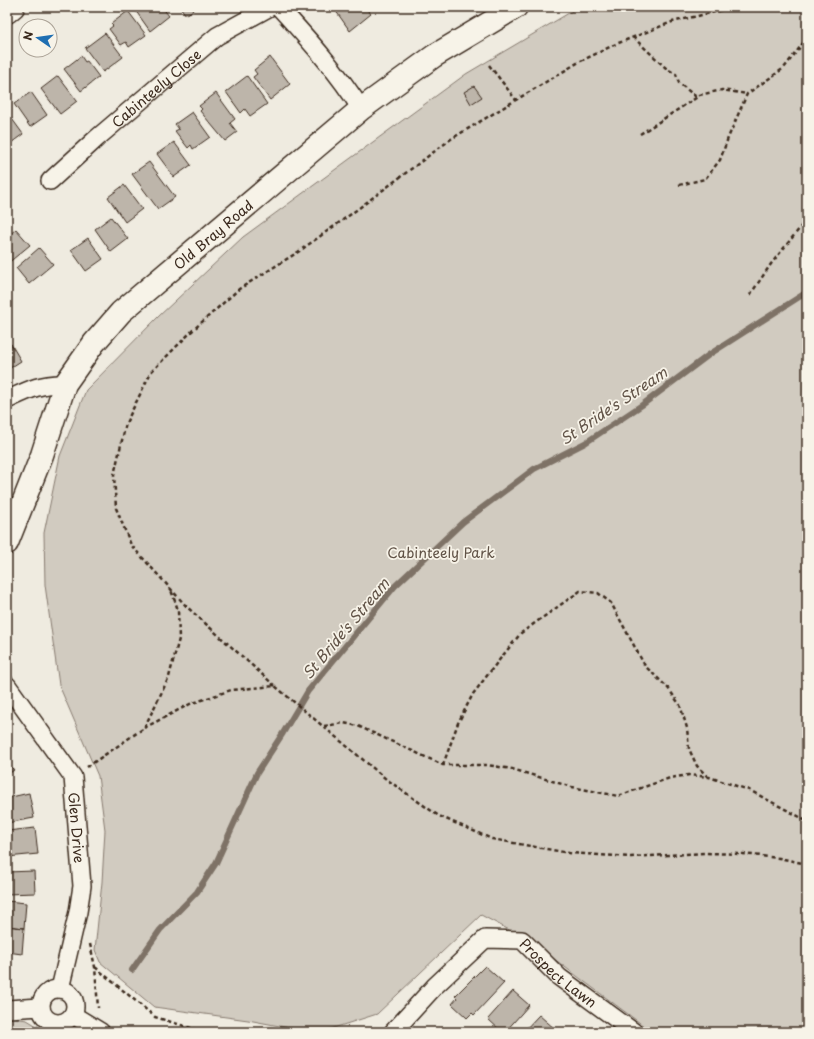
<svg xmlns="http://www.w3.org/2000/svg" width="814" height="1039" font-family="'Playpen Sans',sans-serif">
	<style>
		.green { fill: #d1cbc0; stroke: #867a6f }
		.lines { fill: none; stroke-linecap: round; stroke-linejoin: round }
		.stream { stroke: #7e7266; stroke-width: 6 }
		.building { fill: #bdb5aa; stroke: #3b2a1e }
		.street-casing { stroke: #3b2a1e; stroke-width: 20 }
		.secondary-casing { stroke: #3b2a1e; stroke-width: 25 }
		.highway-casing { stroke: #3b2a1e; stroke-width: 25 }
		.path { stroke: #3b2a1e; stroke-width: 2.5; stroke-dasharray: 4 3; stroke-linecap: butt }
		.street { stroke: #f7f3e8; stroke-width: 17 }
		.secondary { stroke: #f7f3e8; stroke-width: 22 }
		.highway { stroke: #f7f3e8; stroke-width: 22 }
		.labels { text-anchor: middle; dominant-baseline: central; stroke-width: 3.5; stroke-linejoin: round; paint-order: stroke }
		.street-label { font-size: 14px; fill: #3b2a1e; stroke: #f7f3e8 }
		.park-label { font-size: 14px; fill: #605246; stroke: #f7f3e8 }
		.water-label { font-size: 15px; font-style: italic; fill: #625448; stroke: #f7f3e8 }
	</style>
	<rect width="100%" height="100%" fill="#efebe0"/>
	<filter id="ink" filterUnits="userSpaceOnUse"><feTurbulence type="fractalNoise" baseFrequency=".025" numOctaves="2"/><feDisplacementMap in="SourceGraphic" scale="8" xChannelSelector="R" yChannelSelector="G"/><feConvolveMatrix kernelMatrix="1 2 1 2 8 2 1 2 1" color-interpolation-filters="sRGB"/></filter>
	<g filter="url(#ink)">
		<path class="green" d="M579,7H807V1032H652L530,941L481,915L377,1014L321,1032H311L248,1020L154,1007L100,962L95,950L102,882L105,830L98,776L59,685L45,585L44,533L60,456L86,390L159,316L243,237L466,74Z
			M7,1017L27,1020L47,1032H7Z"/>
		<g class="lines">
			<path class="stream" d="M132,970L160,930L197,892L216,863L257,773L283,733L308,691L395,586L463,522L534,469L585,443L642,405L710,354L807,292"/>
		</g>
		<path class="building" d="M133,7H162L169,16L150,31Z
			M180,7H197L186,15Z
			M333,7H365L371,14L350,31Z
			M128,11L146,35L129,47L126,42L121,45L109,29L113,26L111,24Z
			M105,33L123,57L103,72L85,48Z
			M81,56L85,62L87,61L99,77L81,91L64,69Z
			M270,57L290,84L270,100L253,77L257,74L254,70Z
			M58,76L77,101L60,114L41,89Z
			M247,76L267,104L250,116L245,109L241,113L226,92Z
			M474,86L482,97L471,104L464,92Z
			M31,92L47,115L30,127L14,104Z
			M216,93L235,119L230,123L237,132L225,141L200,111L202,109L199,106Z
			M7,112L23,134L7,146Z
			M192,112L210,137L193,149L191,145L188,148L175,131L179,129L175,124Z
			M174,142L191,165L174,177L157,154Z
			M149,162L175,197L158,209L132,174Z
			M124,185L142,209L125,222L108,197Z
			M111,217L128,239L111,252L95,229Z
			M16,229L30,245L7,264V237Z
			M88,238L103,259L86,271L71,250Z
			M39,248L53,264L29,284L16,268Z
			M11,344L21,361L7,370V346Z
			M7,762L14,770L7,775Z
			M29,793L34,818L7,823V798Z
			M35,828L38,854L7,857V831Z
			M34,871L35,893L7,894V872Z
			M7,901L26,903L24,928L7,926Z
			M7,926L24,928L22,954L7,952Z
			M485,966L504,983L474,1015L472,1013L467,1018L452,1004L457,998L455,996Z
			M513,991L529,1005L505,1032H502L488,1019Z
			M539,1015L555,1029L552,1032H523Z"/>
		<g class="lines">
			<defs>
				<g id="street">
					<path d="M279,7C308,39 338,72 361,109"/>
					<path id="s1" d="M50,181L97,138L217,36L270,7"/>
					<path d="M7,400C28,390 41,383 65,384"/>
					<path id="s2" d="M7,685L73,777L82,886L78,912L60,989"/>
					<circle cx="58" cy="1006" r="17"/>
					<path d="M7,1009L41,1007"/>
					<path d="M73,1015L101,1032"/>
					<path id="s3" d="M393,1032L435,986L485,939L522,940L559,977L634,1032"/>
				</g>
				<g id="secondary">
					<path id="s4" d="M7,543L42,455L65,384L94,343L121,312L361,109L434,56L516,7"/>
				</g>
				<path id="highway" d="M7,12L13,7"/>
			</defs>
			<use href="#street" class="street-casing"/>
			<use href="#secondary" class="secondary-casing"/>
			<use href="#highway" class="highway-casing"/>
			<path class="path" d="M633,37L667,69L676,74L679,83L695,96L722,90L747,94
				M489,65L516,100
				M640,134L699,96
				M679,185L705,179L720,160L728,138L747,94L784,68L807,38
				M750,295L771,264L800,228L807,217
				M275,686L187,607L131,545L116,508L114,475L126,423L151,372L193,330L239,289L298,252L347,217L451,139L579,62L616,44L672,22L719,11L728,7
				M324,726L344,723L358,726L443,765H487L512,769L572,787L618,796L670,778L689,775L709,777L749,790L800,817L807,822
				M144,728L190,704L231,690L275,686L386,779L439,816L492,839L569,853L631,857L706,853L743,854L779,858L807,864
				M443,765L458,723L473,694L496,664L521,633L580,591L598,593L611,603L645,666L668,688L680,705L687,728L689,749L697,766L708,777
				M87,767L144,728L158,700L169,677L179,639L178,610L171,590
				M90,944L95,967L98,1008
				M95,967L155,1017L204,1032
				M54,1023V1029L56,1032"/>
			<use href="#street" class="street"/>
			<use href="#secondary" class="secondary"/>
			<use href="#highway" class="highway"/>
		</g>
	</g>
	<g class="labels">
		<g class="street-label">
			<text stroke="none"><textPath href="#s1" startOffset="141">Cabinteely Close</textPath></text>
			<text stroke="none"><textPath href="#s4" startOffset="381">Old Bray Road</textPath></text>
			<text stroke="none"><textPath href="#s2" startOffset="164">Glen Drive</textPath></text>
			<text stroke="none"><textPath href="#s3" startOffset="217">Prospect Lawn</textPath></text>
		</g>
		<g class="park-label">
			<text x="441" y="552">Cabinteely Park</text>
		</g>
		<g class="water-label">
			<text transform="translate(613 405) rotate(-34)">St Bride's Stream</text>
			<text transform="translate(345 628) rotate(-50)">St Bride's Stream</text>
		</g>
	</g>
	<rect width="814" height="1039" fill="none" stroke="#f7f3e8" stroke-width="24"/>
	<rect x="12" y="12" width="790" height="1015" fill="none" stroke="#3b2a1e" stroke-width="1.5" filter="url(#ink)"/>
	<g transform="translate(38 38) rotate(283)"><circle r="19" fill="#f7f3e8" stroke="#aca397"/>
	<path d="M0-3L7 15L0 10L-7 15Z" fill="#1f6fb2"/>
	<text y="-6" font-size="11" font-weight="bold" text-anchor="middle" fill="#3b2a1e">N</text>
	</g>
</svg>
